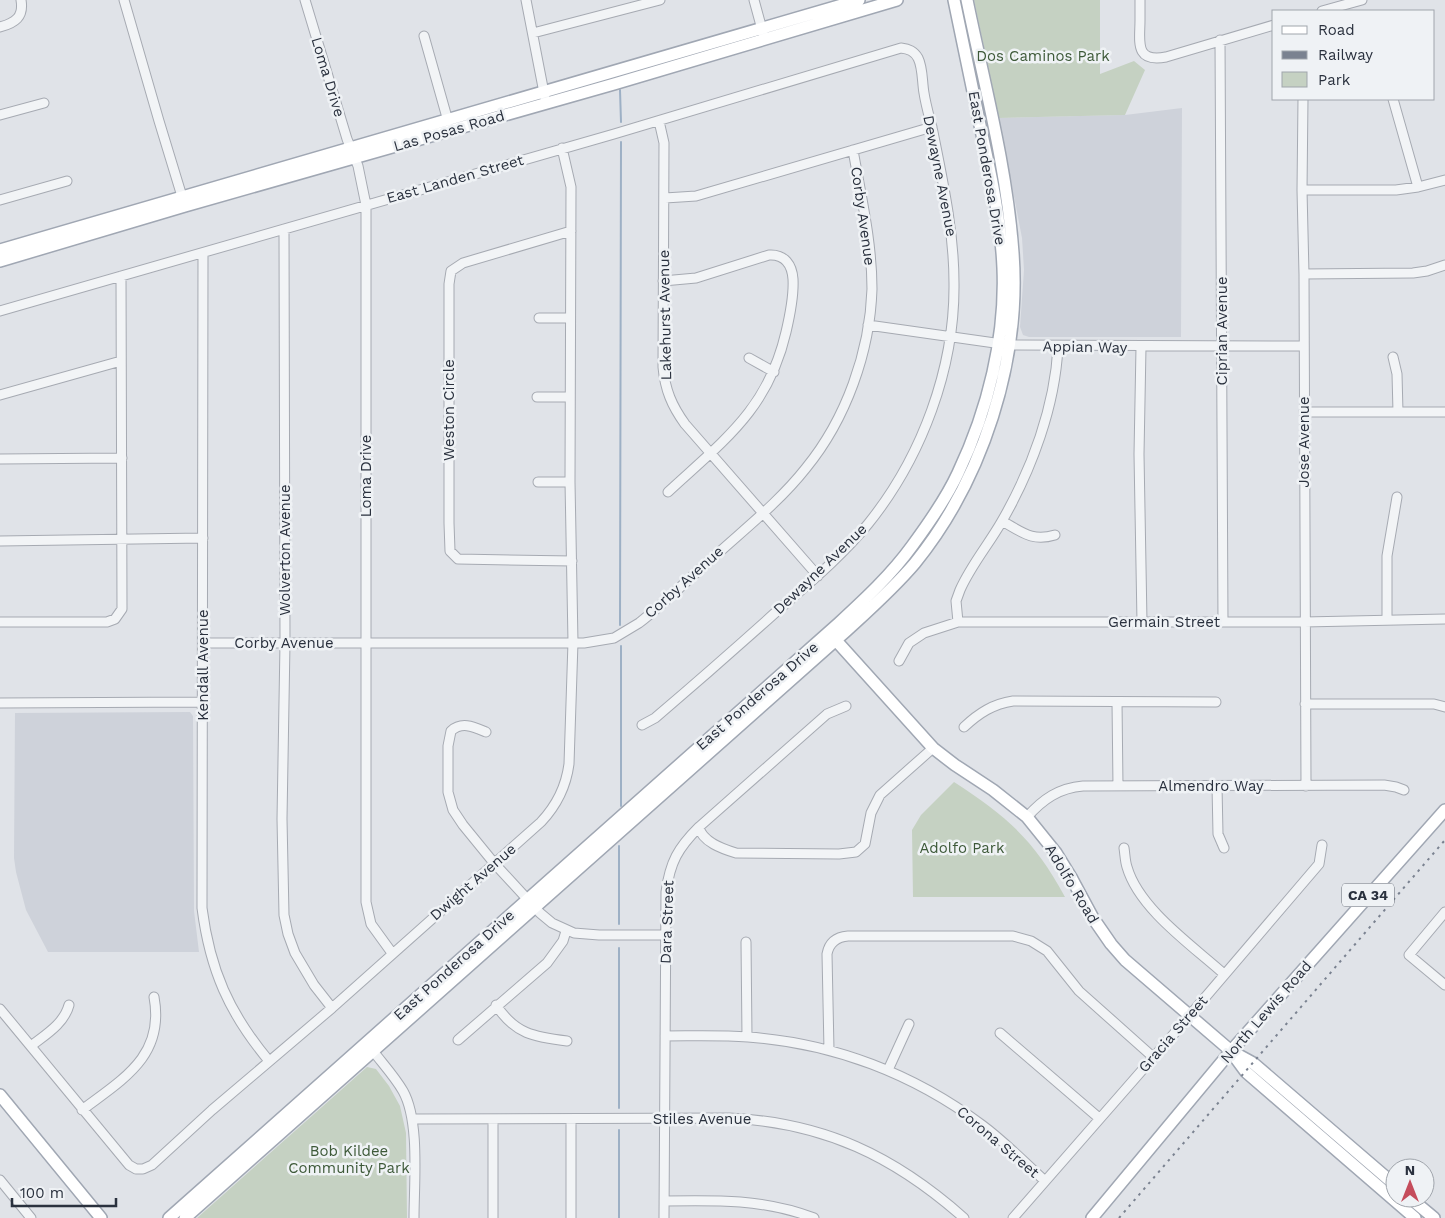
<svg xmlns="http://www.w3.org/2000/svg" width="1445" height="1218" font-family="'Work Sans',sans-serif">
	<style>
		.built { fill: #ced2da }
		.green { fill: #c5d1c2 }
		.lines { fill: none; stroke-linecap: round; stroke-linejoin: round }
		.stream { stroke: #9db0c5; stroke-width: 2 }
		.minor-casing { stroke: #a6aab2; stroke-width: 11 }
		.major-casing { stroke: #a0a7b3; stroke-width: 14 }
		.minor { stroke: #f2f4f6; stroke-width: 9 }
		.major { stroke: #fff; stroke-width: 11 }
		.rail { stroke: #7a8290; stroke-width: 2; stroke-dasharray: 2.5 5; stroke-linecap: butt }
		.labels { text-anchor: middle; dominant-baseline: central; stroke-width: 5; stroke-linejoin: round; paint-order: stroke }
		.shield { fill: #eff2f5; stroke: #656b75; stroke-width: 1 }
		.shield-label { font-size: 14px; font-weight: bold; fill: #2a313e }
		.park-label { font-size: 15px; fill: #3d5938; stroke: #eff2f5 }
		.street-label { font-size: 15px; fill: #2a313e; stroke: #eff2f5 }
	</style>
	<rect width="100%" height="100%" fill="#e0e3e8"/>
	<path class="built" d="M1182,108L1181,337H1029L1023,335L1020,327L1024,270L1022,238L999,118L1125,115Z
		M190,712L193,716L194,911L199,952H48L26,910L16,872L14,858L15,713Z"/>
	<path class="green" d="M974,0H1100V74L1134,61L1145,70L1125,115L999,118Z
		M954,782C1007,816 1035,841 1065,897H913L912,830L921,815Z
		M367,1067L376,1069L389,1086L400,1106L406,1133L407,1218H197Z"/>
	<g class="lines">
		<path class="stream" d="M620,90L621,122
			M620,625L621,142
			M621,806V646
			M619,846V924
			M619,1108V948
			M619,1130V1218"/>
		<defs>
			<path id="minor" d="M124,0L159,121L184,203
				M305,0L347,139L358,166L366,205V902L371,924L392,953
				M526,0L545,98
				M754,0L763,33
				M1140,0C1140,7 1140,14 1140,20C1140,41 1134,63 1166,57L1274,25
				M1322,11L1362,0
				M0,27C15,23 24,17 21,0
				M533,33L660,0
				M424,36L448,121
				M1220,40L1223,622
				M1303,99L1302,190L1304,274L1306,786
				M1393,99L1418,187
				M0,115L44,103
				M659,121L664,143L663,367C665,390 672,406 685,424L818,576
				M1302,190H1396L1418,187L1445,180
				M665,198L696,196L932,127
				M0,200L67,181
				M284,229L285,643L282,819L284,915L288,934L295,953L314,985L332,1008
				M571,231L463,263L451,271L449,284V523L450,551L458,559L572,561
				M203,253L202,908C210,970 229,1013 269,1061
				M1304,274L1413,273L1427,271L1445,265
				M663,281L696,278L769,255C785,254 792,265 793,279C794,296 790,315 786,332C768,410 723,441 668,492
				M0,311L614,134L901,48C909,49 914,51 918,58C923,68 922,82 924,93C926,106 930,119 933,132C943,182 954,232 954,283C955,368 922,457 868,524C841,557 808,584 776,612C736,648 696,683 655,718L642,725
				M539,318H569
				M868,325L1009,345L1304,346
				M1141,347L1139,454L1142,622
				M1393,357L1397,374L1398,412
				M749,358L774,372
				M0,395L121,361
				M537,397H569
				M1304,412H1445
				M0,459L122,458
				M538,482H570
				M1002,521C1022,532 1032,542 1055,535
				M0,541L203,538
				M1387,619V556L1397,497
				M0,622H107L115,619L122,609L121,276
				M958,622L956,601L960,590C971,565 989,544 1002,521C1032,469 1055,406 1058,347
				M203,643H584L614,638L639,623C666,602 690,577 716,555C747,527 780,501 806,468C846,419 870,352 872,289C872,242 861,196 853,150
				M899,661L909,643L924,633L958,622H1304L1445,619
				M1117,702L1118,786
				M0,703L203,702
				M1305,704H1434L1445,707
				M964,727C979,713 993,704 1013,701L1216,702
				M486,732C474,727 462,721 451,731L448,746V792L453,810L463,825L494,863L540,913L552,923L574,933L599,935H667
				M1217,786L1218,834L1224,848
				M1027,817C1043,799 1059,788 1083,786L1384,785L1396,787L1404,790
				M699,827C702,842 723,849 736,853L839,854L856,852L865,844L871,813L880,795L933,748
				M1124,848C1125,854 1125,861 1127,867C1139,909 1193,946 1224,974
				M1445,912L1409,955L1445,985
				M746,942L747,1037
				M496,1005C515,1034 534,1037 567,1041
				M0,1009L129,1165L136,1169H143L152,1165L212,1110L332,1008L541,822C557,805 566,787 569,764L573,642L570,482L571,187L562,148
				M1000,1033L1099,1118
				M665,1036C693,1036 721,1035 748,1037C834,1043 914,1074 982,1125C1005,1142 1024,1162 1045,1181
				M458,1040L547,963L563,941L566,931
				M31,1046C45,1035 64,1024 69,1005
				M829,1050L827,954C829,943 836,937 848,936H1013L1031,941L1047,951L1079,991L1153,1057
				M373,1051C383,1064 395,1077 403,1091C420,1121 414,1183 414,1218
				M888,1070L909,1024
				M82,1110C123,1079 165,1056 154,997
				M413,1119L730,1118C825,1123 894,1156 964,1218
				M571,1119V1218
				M0,1180L31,1218
				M664,1201C716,1200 765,1199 814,1218
				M493,1218V1119
				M664,1218L666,892C670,862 678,848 699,827L827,714L846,706
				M1013,1218L1179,1028L1319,864L1322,845"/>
			<path id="major" d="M0,250L859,0
				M0,261L185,206L614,84L897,0
				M832,636L933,748L955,765L993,790L1027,817L1056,853L1072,879L1093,918L1111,944L1125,960L1231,1051L1253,1063L1395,1185
				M1232,1053L1246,1072L1415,1218
				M0,1095L101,1218
				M1410,1198L1434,1218
				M169,1218L839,623C865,599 891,575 912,546C929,523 946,499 958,473C988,410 1006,337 1003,268C1001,221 991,175 981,130C972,86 963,43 954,0
				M185,1218L845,632C869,610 894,588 915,563C983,479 1021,360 1013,253C1007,168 984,83 967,0
				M1092,1218L1231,1051L1445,810"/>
		</defs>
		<use href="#minor" class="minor-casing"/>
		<use href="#major" class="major-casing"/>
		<use href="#minor" class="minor"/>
		<use href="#major" class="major"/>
		<path class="rail" d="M1119,1218L1445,840"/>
	</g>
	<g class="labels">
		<rect class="shield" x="1342" y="883.5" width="52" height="23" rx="4"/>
		<g class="shield-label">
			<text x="1368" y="895">CA 34</text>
		</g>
		<g class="park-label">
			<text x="1043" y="56">Dos Caminos Park</text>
			<text x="962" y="848">Adolfo Park</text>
			<text x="349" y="1151">Bob Kildee<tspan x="349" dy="17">Community Park</tspan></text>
		</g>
		<g class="street-label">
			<text transform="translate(328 77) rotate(73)">Loma Drive</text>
			<text transform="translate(449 131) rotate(-16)">Las Posas Road</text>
			<text transform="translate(987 168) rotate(80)">East Ponderosa Drive</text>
			<text transform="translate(940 176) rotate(79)">Dewayne Avenue</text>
			<text transform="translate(455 179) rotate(-16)">East Landen Street</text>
			<text transform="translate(863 216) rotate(82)">Corby Avenue</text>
			<text transform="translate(665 315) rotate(-91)">Lakehurst Avenue</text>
			<text transform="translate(1222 331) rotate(-90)">Ciprian Avenue</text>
			<text transform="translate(1085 347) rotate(1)">Appian Way</text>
			<text transform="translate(449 410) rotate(-90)">Weston Circle</text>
			<text transform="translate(1304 442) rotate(-90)">Jose Avenue</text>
			<text transform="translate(366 476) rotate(-90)">Loma Drive</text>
			<text transform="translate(285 550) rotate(-90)">Wolverton Avenue</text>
			<text transform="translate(820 569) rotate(-44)">Dewayne Avenue</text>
			<text transform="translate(684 582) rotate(-42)">Corby Avenue</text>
			<text x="1164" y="622">Germain Street</text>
			<text x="284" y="643">Corby Avenue</text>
			<text transform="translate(203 665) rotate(-90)">Kendall Avenue</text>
			<text transform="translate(757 696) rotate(-41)">East Ponderosa Drive</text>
			<text x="1211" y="786">Almendro Way</text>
			<text transform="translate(473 882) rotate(-41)">Dwight Avenue</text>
			<text transform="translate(1072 884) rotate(59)">Adolfo Road</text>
			<text transform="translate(667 922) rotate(-88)">Dara Street</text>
			<text transform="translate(454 965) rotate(-42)">East Ponderosa Drive</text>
			<text transform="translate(1266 1012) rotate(-49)">North Lewis Road</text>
			<text transform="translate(1173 1034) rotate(-49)">Gracia Street</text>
			<text x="702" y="1119">Stiles Avenue</text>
			<text transform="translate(998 1142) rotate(40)">Corona Street</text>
		</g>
	</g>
	<rect x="1272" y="10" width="162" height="90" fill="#eff2f5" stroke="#a0a5ac"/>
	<rect x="1282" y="26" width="25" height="8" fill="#ffffff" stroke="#a0a5ac"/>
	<text x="1318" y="35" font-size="15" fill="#2a313e">Road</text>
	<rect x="1282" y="51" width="25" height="8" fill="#7a8290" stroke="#a0a5ac"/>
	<text x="1318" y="60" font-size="15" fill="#2a313e">Railway</text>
	<rect x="1282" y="72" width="25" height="15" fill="#c5d1c2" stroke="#a0a5ac"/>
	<text x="1318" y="85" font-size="15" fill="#2a313e">Park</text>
	<g transform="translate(1410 1183)"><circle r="24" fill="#eff2f5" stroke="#a0a5ac"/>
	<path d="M0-4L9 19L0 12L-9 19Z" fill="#c54d5c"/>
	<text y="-8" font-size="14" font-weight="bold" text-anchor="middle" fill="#2a313e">N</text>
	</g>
	<path d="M12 1198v8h104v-8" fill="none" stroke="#2a313e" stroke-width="2.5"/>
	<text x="20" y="1198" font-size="15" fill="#2a313e" stroke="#eff2f5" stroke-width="4" paint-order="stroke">100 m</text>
</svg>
